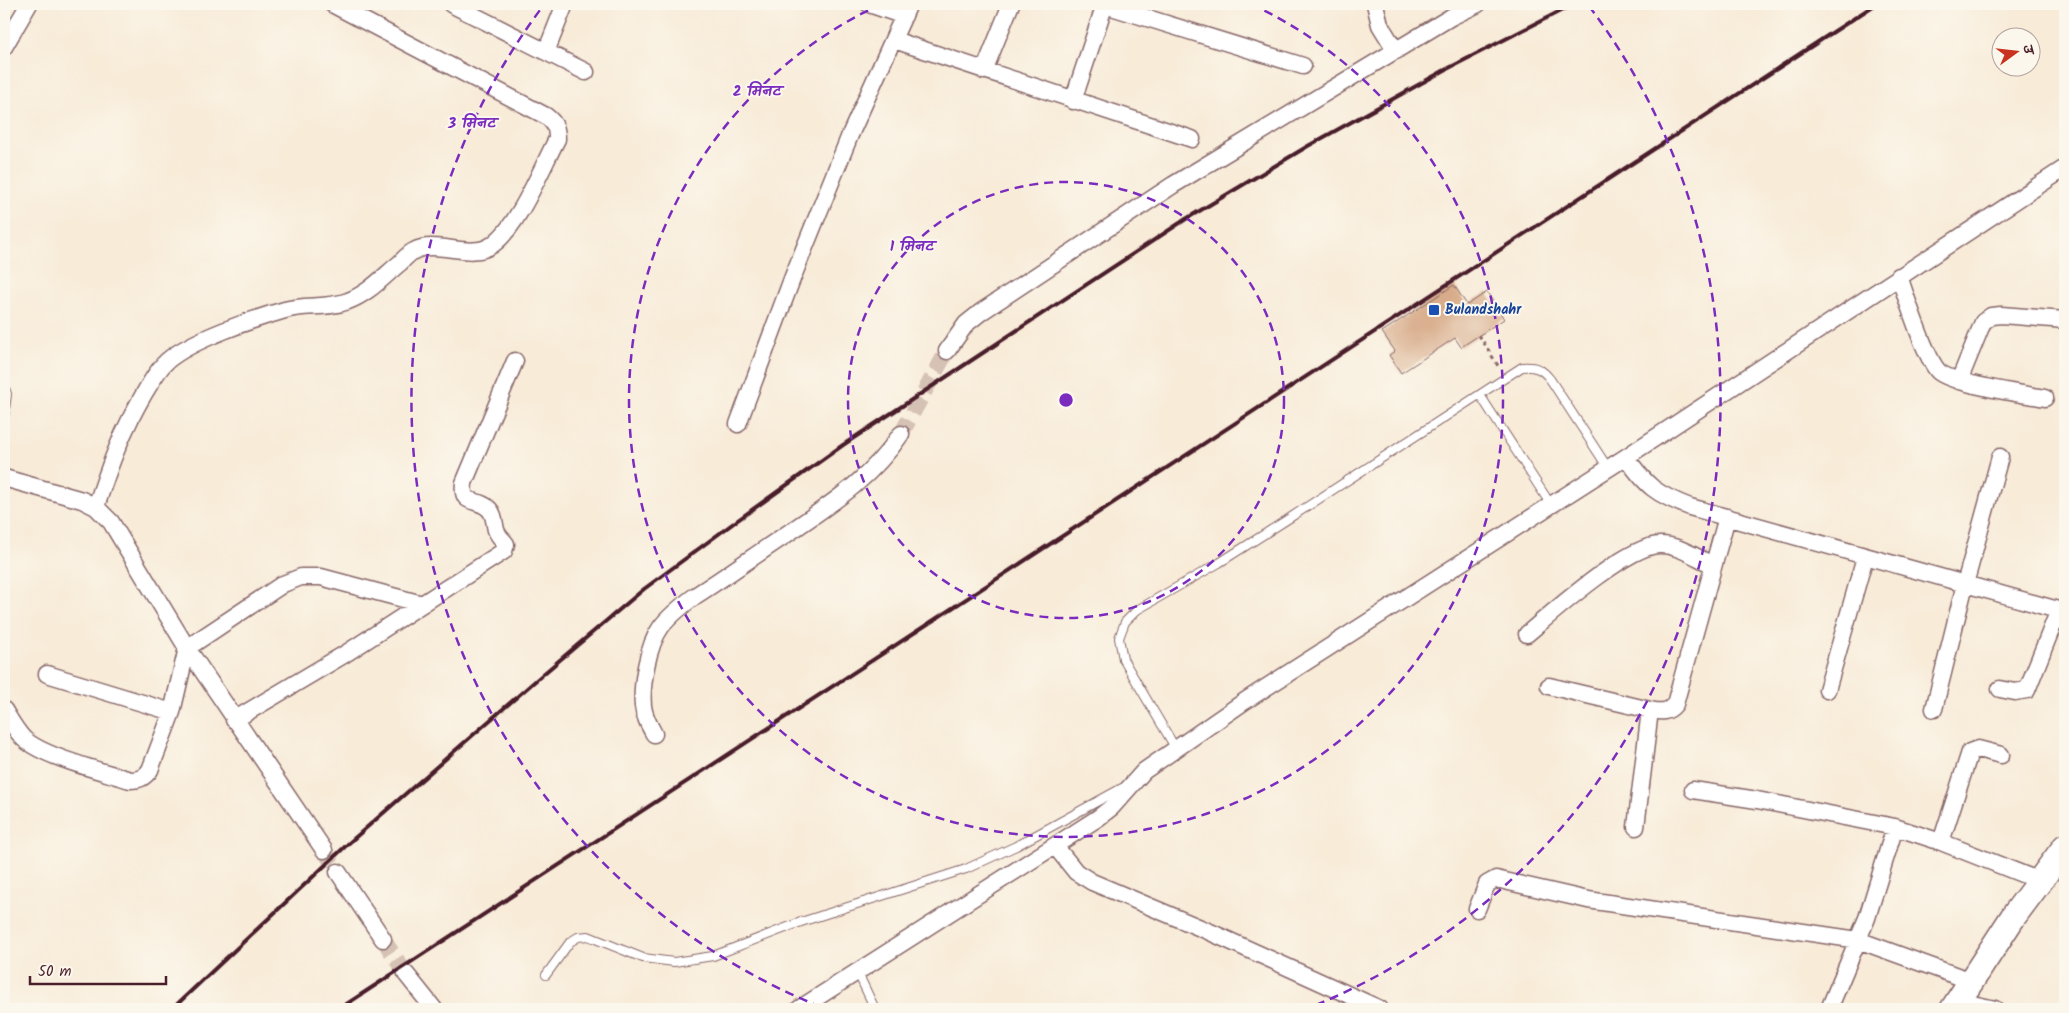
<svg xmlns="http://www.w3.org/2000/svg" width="2069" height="1013" font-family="Kalam,'Playpen Sans Deva',sans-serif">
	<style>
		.building { fill: #d8ac8a }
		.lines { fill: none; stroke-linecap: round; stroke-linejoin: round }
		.street-tunnel { stroke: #d5c2b5; stroke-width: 16; stroke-dasharray: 16 8; stroke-linecap: butt }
		.lane-casing { stroke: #876668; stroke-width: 10 }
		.street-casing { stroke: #876668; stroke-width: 19 }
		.primary-casing { stroke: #876668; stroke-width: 28 }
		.path { stroke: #876668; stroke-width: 3; stroke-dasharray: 4 4; stroke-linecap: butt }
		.lane { stroke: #fff; stroke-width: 8 }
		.street { stroke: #fff; stroke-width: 16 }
		.primary { stroke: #fff; stroke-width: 25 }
		.rail { stroke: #4a1f2b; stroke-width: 4 }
		.ring { fill: none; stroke: #7b2cbf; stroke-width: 2.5; stroke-dasharray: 9 6 }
		.transit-dot { fill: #1a4fb4; stroke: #fbf7ec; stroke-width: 2 }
		.labels { text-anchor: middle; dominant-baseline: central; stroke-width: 4; stroke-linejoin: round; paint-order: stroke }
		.transit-label { font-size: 14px; font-weight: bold; fill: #164399; stroke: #fbf7ec; text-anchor: start }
		.centre { fill: #7b2cbf; stroke: #fbf7ec; stroke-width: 2.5 }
		.ring-label { font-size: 15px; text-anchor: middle; font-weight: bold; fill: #7b2cbf; stroke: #fbf7ec; stroke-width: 4; stroke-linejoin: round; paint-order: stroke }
	</style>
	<rect width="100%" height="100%" fill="#fbf7ec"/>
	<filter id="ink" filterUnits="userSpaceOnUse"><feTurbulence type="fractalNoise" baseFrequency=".02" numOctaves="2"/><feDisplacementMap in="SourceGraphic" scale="10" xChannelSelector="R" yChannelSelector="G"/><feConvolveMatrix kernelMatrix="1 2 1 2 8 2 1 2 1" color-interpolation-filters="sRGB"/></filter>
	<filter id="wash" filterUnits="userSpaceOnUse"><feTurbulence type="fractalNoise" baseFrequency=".0096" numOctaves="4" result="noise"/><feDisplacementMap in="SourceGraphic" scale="20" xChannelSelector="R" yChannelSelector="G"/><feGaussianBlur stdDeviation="1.12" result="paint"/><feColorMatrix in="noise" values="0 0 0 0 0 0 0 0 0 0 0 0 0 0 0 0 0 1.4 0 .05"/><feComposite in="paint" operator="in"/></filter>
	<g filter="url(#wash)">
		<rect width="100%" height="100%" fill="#f8ebd8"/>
		<g id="blocks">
			<path class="building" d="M1454,285L1467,305L1487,292L1504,319L1461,347L1455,338L1401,373L1389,355L1395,351L1382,332Z"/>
		</g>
	</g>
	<g filter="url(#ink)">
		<use href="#blocks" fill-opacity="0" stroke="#876668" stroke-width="1"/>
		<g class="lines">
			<path class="street-tunnel" d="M901,434L947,351
				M324,850L338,872
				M383,939L406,974"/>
			<defs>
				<path id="lane" d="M4,385L7,394L4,417
					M1480,395L1551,505
					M1176,749L1123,659L1119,638L1125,622L1137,610L1219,563L1285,521L1522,367C1536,366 1542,369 1550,379L1608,468
					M857,971L875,1009
					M546,975L570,942L578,937L588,936L643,958L674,962L713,956L801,922L966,869L1016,846L1122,788"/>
				<path id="street" d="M451,4L586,72
					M869,4L904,16
					M1375,4L1380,25L1396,51
					M1105,5L1303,66
					M894,40L1192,139
					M4,47L29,4
					M546,52L565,4
					M984,71L1011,4
					M1073,101L1105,4
					M1899,276C1907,299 1924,355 1938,371C1951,384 2024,394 2045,398
					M947,351L966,324L981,312L1173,185L1451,17L1478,4
					M1959,381L1983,322L1991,316L2001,315L2065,320
					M738,424L792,279L850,135L909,4
					M1626,457C1647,487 1656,494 1690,507L2065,612
					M4,478L82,500L96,507L111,522L187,648L324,850
					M96,507C110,464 122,431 145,392C151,382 158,369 167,361C191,340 253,319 285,310C305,304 328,309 348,301C368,294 384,276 400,263C404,259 409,253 414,251C436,239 471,260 492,245C519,226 541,169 557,139C557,128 555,123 546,116L332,4
					M1527,634C1553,612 1627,546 1659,545C1677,544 1697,558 1713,565
					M47,674L172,712
					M1549,686L1650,710C1661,712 1668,713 1675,704L1727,517
					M2000,689L2015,692L2027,690L2059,610
					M1827,690L1865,557
					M1934,709L1965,584L2000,457
					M4,710C10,720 16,731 24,739C44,757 102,771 130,780C139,780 144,778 150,770L172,712L187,648L283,584L301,577H321L422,604
					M234,720L345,654L504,551L506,544C502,539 498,536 496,530C494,523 495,514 488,508C476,497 461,507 464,483L515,361
					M654,734C649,725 644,716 643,706C641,684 648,645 661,627C670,615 683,605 695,596C725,577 754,556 784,536C829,505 870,480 901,434
					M1693,790L1757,800L1895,827L1941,842L2040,881
					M1636,827L1650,710
					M1941,842L1970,752L1978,749L2001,755
					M1055,846L1076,872L1092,882L1210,932L1380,1009
					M338,872L383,939
					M1477,909L1487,884L1496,879L1588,900L1858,940L1971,981
					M406,974L434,1009
					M1959,1001L1995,1009
					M799,1009L1098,818L1112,807L1144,771L1245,701L1626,457L2065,168
					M1829,1009L1867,918L1895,827"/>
				<path id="primary" d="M1953,1009L2013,917L2065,847"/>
			</defs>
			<use href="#lane" class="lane-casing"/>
			<use href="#street" class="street-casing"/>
			<use href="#primary" class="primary-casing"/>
			<path class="path" d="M1479,335L1500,369"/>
			<use href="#lane" class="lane"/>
			<use href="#street" class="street"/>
			<use href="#primary" class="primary"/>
			<path class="rail" d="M172,1009L350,842L542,675L644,589L735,522L843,445L1186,219L1308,146L1445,70L1574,4
				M339,1009L1876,4"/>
		</g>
	</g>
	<g class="ring">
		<circle cx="1066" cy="400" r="218"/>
		<path d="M1251 4A437 437 0 1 1 881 4"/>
		<path d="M821 1007A655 655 0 0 1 543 6M1589 6A655 655 0 0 1 1311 1007"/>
	</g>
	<rect class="transit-dot" x="1428" y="304" width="12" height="12" rx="2.5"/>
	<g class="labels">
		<g class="transit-label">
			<text x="1445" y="310">Bulandshahr</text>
		</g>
	</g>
	<circle cx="1066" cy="400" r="8" class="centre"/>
	<g class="ring-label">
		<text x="757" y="96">2 मिनट</text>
		<text x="472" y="128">3 मिनट</text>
		<text x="912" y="251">1 मिनट</text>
	</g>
	<rect width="2069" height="1013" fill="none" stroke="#fbf7ec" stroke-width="20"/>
	<g transform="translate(2016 52) rotate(75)"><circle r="24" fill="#fbf7ec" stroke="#b4a19f"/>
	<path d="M0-4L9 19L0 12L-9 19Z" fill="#c8321e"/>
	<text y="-8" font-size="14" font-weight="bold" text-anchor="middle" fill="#4a1f2b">उ</text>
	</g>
	<path d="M30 976v8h136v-8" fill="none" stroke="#4a1f2b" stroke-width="2.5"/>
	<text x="38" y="976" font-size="15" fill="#4a1f2b" stroke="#fbf7ec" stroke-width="4" paint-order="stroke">50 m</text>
</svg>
